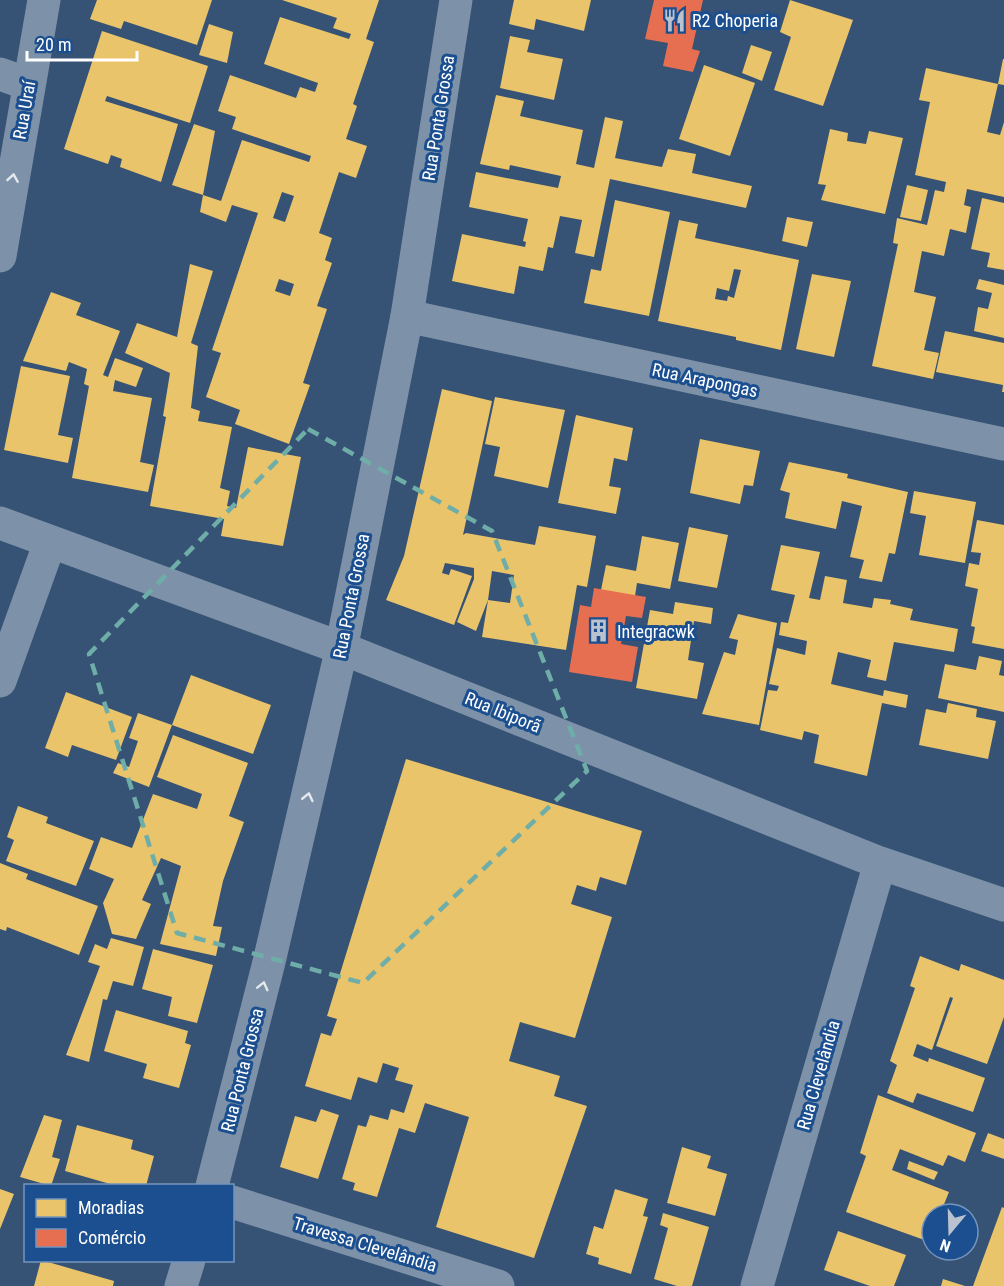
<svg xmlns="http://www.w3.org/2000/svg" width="1004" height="1286" font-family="'Roboto Condensed',sans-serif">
<rect width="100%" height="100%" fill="#365274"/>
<g fill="#e9c46a" fill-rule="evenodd">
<path d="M 97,0 L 212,0 L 197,45 L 124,21 L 121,29 L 90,19 Z"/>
<path d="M 282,0 L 379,0 L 366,39 L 374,42 L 353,104 L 357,106 L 346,139 L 367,146 L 356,178 L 339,172 L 319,233 L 332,238 L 325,260 L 332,263 L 317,306 L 327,309 L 303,383 L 310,385 L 289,444 L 235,424 L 240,410 L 206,397 L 221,353 L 212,350 L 258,213 L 232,205 L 226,222 L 200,212 L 203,195 L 172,185 L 194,124 L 215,131 L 203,195 L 221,201 L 242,140 L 309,162 L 311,156 L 232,129 L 236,117 L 218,111 L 230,75 L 296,98 L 300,87 L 315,92 L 318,83 L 264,64 L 280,17 L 349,39 L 351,34 L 333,28 L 337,18 ZM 282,192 L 294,196 L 285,222 L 273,218 ZM 279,279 L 294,284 L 290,296 L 275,291 Z"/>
<path d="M 514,0 L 591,0 L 584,31 L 536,19 L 534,30 L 509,24 Z"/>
<path d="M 790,0 L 853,20 L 823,106 L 774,90 L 791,37 L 780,32 Z"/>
<path d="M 209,24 L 233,32 L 227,63 L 199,55 Z"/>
<path d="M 102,31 L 208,66 L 190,123 L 107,96 L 105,101 L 178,124 L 161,182 L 120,167 L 122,159 L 111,155 L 108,164 L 64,149 Z"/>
<path d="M 510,36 L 530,40 L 527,52 L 563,59 L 554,100 L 500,88 Z"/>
<path d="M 751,45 L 772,52 L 762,81 L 742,73 Z"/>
<path d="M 1003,59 L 1004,59 L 1004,85 L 998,84 Z"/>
<path d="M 704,65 L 755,83 L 730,156 L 679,139 Z"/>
<path d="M 926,68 L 998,84 L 987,132 L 1000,135 L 1004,122 L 1004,197 L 967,189 L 964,205 L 971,207 L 966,233 L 950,229 L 944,256 L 922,251 L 914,292 L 936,297 L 924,350 L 939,353 L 933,379 L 872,366 L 898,244 L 893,243 L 897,218 L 927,225 L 935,190 L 944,192 L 946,182 L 915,175 L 930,102 L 919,100 Z"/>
<path d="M 496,95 L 524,101 L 520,116 L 583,130 L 576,164 L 594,168 L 605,117 L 623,121 L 615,158 L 662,167 L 668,149 L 696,154 L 692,173 L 752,186 L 746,208 L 610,179 L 594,257 L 575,253 L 582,220 L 560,216 L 553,248 L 548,247 L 543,271 L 519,266 L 514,294 L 452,281 L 462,234 L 525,247 L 526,242 L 523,241 L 528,219 L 469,207 L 476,172 L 558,188 L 561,176 L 510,165 L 509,170 L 480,164 Z"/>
<path d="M 830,129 L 848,133 L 847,141 L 866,144 L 869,131 L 903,138 L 885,214 L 821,200 L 826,185 L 818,184 Z"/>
<path d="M 907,185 L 928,190 L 921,221 L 900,217 Z"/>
<path d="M 982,198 L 1004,203 L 1004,270 L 987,267 L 990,253 L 971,249 Z"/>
<path d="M 615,200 L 670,212 L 649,316 L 584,303 L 591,269 L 601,271 Z"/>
<path d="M 787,217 L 813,222 L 807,247 L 782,241 Z"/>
<path d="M 679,220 L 698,224 L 695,238 L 799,260 L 781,350 L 736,340 L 736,337 L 658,321 ZM 734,269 L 741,270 L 734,298 L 728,296 L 727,301 L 715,299 L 717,288 L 729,291 Z"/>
<path d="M 190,264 L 213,271 L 191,343 L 198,346 L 191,408 L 200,411 L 198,421 L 232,427 L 220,488 L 230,491 L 227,506 L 236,508 L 248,447 L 301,457 L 283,546 L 221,536 L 224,519 L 150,506 L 166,417 L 163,416 L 170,373 L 125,353 L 137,323 L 177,337 Z"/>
<path d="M 812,274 L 851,281 L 834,357 L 796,349 Z"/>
<path d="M 979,279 L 1004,285 L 1004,338 L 974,331 L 978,307 L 988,309 L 992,293 L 976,289 Z"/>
<path d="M 51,292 L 81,303 L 76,315 L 120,331 L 103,375 L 108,377 L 115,358 L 143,368 L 136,387 L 115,380 L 113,391 L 152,398 L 140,462 L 154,465 L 148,492 L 72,478 L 89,386 L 84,384 L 87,369 L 69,362 L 66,371 L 23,361 Z"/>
<path d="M 945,331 L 1004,343 L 1004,392 L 1002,392 L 1003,385 L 936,372 Z"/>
<path d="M 21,366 L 70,376 L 58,435 L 73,438 L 68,463 L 4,450 Z"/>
<path d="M 442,389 L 492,401 L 463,535 L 466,533 L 535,545 L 539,526 L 596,536 L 587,587 L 577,585 L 566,650 L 482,637 L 488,600 L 510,603 L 514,575 L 492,571 L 488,600 L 476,631 L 457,622 L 474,579 L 474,568 L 445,563 L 442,573 L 449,575 L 451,569 L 472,576 L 454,625 L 386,600 L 404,556 Z"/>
<path d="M 495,397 L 565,410 L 548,488 L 494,476 L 500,447 L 485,444 Z"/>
<path d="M 576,415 L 633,428 L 627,461 L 614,458 L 609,486 L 621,488 L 616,514 L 558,503 Z"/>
<path d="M 700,439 L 760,451 L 753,486 L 744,485 L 740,504 L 690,493 Z"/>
<path d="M 789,462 L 848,474 L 847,478 L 908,492 L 895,554 L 889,553 L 882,582 L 859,578 L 864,560 L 850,557 L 862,506 L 842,501 L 836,529 L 785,518 L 790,493 L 780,490 Z"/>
<path d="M 914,491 L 976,502 L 965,563 L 919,555 L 926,516 L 910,513 Z"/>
<path d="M 977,520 L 1004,525 L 1004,649 L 972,643 L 975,627 L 971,626 L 978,589 L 965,586 L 969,563 L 979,565 L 981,553 L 971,552 Z"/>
<path d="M 689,527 L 728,535 L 717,588 L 678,581 Z"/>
<path d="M 642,536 L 679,543 L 670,589 L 637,583 L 635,596 L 601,590 L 606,565 L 636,571 Z"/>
<path d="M 781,545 L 820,552 L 809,598 L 820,600 L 825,576 L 847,580 L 843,603 L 872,608 L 874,598 L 891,600 L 890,604 L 913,609 L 910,620 L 958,629 L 954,652 L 894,642 L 886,681 L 867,677 L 871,660 L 838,652 L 831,684 L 883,696 L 884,690 L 908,695 L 906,708 L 882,703 L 867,776 L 814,763 L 819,735 L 804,731 L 802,740 L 760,730 L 768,690 L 777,691 L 779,686 L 769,684 L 777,648 L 805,655 L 807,641 L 779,635 L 781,622 L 788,623 L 795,595 L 771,590 Z"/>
<path d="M 675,602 L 713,608 L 711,624 L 694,621 L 688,660 L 704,663 L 697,699 L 636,688 L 650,610 L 673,614 Z"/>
<path d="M 738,614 L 777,623 L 759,725 L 702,714 L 724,652 L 735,655 L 738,640 L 729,638 Z"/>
<path d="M 979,656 L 1002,661 L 999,675 L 1004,676 L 1004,712 L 938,698 L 945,664 L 976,670 Z"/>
<path d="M 191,675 L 271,705 L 253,754 L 172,725 Z"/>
<path d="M 66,692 L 132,717 L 116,760 L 72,745 L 68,757 L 45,748 Z"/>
<path d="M 948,703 L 977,709 L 976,717 L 996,721 L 988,759 L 919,745 L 926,709 L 946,713 Z"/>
<path d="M 138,713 L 172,725 L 149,787 L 113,773 L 118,763 L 129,767 L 138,741 L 129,738 Z"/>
<path d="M 173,735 L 248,763 L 229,816 L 244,822 L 223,881 L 213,926 L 222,927 L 216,956 L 160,944 L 181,866 L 161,858 L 142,900 L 151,904 L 136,939 L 112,934 L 103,903 L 114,879 L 89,869 L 101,837 L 132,848 L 153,794 L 197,809 L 202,794 L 157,777 Z"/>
<path d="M 406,759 L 642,831 L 626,885 L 600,877 L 596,891 L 577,885 L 571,904 L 612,917 L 575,1038 L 520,1022 L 509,1061 L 560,1076 L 554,1096 L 587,1106 L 534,1258 L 436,1227 L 469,1117 L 425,1103 L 415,1133 L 399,1128 L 377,1197 L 353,1190 L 355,1183 L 342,1179 L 358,1125 L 366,1127 L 370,1115 L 388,1120 L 391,1109 L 404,1113 L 413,1085 L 395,1080 L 399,1068 L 383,1063 L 377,1083 L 358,1077 L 351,1100 L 305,1086 L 321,1033 L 331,1036 L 337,1019 L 327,1016 Z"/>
<path d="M 18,806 L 48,817 L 46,823 L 94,841 L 76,886 L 6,861 L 14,840 L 7,837 Z"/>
<path d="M 0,863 L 28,874 L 26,879 L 98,906 L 79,955 L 7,927 L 6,931 L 0,929 Z"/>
<path d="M 111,938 L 144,947 L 133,986 L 113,981 L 107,1000 L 103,999 L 89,1062 L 66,1055 L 100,966 L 88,962 L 95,944 L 107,949 Z"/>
<path d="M 153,949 L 213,965 L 197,1023 L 168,1016 L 172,997 L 142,989 Z"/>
<path d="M 920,956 L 959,971 L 961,964 L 1004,980 L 1004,1017 L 987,1064 L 936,1046 L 953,998 L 950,997 L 932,1050 L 917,1044 L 913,1056 L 928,1062 L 929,1058 L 985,1078 L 973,1112 L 917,1093 L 913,1103 L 887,1093 L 897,1065 L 890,1061 L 915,988 L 910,986 Z"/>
<path d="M 116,1010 L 188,1031 L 185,1043 L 191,1045 L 179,1088 L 143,1078 L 147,1064 L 104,1051 Z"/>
<path d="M 878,1095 L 976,1133 L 965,1162 L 948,1155 L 943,1166 L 900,1149 L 892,1170 L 949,1192 L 940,1214 L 932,1214 L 932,1236 L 930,1242 L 846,1212 L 866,1156 L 860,1153 Z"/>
<path d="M 321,1109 L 339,1115 L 318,1179 L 280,1167 L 295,1116 L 316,1122 Z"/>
<path d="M 44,1115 L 62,1120 L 52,1157 L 60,1159 L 51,1186 L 20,1177 Z"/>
<path d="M 77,1125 L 133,1140 L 131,1149 L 154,1156 L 146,1186 L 117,1186 L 65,1171 Z"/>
<path d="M 988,1133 L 1004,1139 L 1004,1159 L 981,1151 Z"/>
<path d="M 682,1147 L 711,1156 L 707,1168 L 727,1174 L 715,1216 L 667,1203 Z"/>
<path d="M 909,1161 L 938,1172 L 934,1180 L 907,1169 Z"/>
<path d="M 0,1189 L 14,1194 L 0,1229 Z"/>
<path d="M 615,1189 L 648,1199 L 643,1216 L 648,1217 L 631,1274 L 598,1264 L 599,1258 L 586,1254 L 594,1226 L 603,1229 Z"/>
<path d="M 1002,1207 L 1004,1208 L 1004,1286 L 973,1286 Z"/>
<path d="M 663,1213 L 709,1227 L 692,1286 L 677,1286 L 654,1279 L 668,1228 L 660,1225 Z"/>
<path d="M 838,1231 L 906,1255 L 894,1286 L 870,1286 L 824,1270 Z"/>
<path d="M 41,1260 L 114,1281 L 113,1286 L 34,1286 Z"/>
<path d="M 943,1279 L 965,1286 L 941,1286 Z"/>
</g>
<g fill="#e76f51">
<path d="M 654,0 L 703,0 L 692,49 L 700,51 L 693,72 L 663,66 L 668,43 L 645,39 Z"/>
<path d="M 594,588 L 646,597 L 642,618 L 626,616 L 621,644 L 638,647 L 632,682 L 569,672 L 580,605 L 591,607 Z"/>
</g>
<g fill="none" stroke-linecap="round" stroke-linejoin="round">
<g stroke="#7d92a8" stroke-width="33">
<path d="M 0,74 L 28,84"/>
<path d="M 0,256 L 44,0"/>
<path d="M 407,316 L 1004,444"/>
<path d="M 0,523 L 341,648 L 880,863 L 1004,905"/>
<path d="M 0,681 L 50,542"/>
<path d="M 212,1186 L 269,962 L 339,660 L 407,316 L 456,0"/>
<path d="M 232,1202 L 498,1286"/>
<path d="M 181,1286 L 189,1260"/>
<path d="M 757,1286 L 880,863"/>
</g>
</g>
<defs><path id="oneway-chevron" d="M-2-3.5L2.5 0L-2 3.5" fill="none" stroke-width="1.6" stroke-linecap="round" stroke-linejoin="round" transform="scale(1.5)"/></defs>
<g stroke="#e5e9ee">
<use href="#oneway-chevron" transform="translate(13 178) rotate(-81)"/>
<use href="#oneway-chevron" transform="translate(308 797) rotate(-77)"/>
<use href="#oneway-chevron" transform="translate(263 986) rotate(-76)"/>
</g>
<path fill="none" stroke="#6fada8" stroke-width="4.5" stroke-dasharray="12 8" stroke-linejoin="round" d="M 308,429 L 492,531 L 587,771 L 363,983 L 177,933 L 89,654 Z"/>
<defs>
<symbol id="restaurant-bare" viewBox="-9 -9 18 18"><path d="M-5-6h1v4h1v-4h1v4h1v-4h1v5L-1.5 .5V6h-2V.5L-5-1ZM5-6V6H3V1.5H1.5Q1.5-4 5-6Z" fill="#b9c2ce" stroke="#1b4f8f" stroke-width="2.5" paint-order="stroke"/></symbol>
<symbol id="building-bare" viewBox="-9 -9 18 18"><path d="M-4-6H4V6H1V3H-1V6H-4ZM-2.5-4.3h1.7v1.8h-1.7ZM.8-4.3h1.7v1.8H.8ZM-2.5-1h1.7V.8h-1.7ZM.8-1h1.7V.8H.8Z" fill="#b9c2ce" stroke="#1b4f8f" stroke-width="2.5" paint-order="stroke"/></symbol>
</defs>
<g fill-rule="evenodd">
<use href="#restaurant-bare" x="658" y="4" width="33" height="33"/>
<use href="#building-bare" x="582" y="614" width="33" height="33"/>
</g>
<g text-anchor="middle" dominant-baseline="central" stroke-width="6" stroke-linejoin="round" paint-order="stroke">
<g font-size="18" fill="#fff" stroke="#1b4f8f" text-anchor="start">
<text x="692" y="20">R2 Choperia</text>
<text x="617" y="631">Integracwk</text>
</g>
<g font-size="18" fill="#fff" stroke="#1b4f8f">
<text transform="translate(24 110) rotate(-80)">Rua Uraí</text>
<text transform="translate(438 118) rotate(-81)">Rua Ponta Grossa</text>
<text transform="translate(705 380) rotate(12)">Rua Arapongas</text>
<text transform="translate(351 596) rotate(-79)">Rua Ponta Grossa</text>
<text transform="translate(503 712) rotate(22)">Rua Ibiporã</text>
<text transform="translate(242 1070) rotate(-76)">Rua Ponta Grossa</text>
<text transform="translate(818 1075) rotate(-74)">Rua Clevelândia</text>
<text transform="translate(365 1244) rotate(17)">Travessa Clevelândia</text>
</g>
</g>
<rect x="24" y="1184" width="210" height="78" fill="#1b4f8f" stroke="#7695bc" stroke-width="1.5"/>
<rect x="36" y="1199" width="30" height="18" fill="#e9c46a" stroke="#7695bc" stroke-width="1.5"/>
<text x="78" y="1214" font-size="18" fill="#ffffff">Moradias</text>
<rect x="36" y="1229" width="30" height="18" fill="#e76f51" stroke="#7695bc" stroke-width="1.5"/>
<text x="78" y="1244" font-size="18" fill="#ffffff">Comércio</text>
<g transform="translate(950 1232) rotate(199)"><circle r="28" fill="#1b4f8f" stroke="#7695bc" stroke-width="1.5"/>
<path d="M0-4.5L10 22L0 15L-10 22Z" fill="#b9c2ce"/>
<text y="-9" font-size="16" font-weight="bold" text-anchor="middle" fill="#ffffff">N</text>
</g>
<path d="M27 51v9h110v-9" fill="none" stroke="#ffffff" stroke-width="3"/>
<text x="36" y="51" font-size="18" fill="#ffffff" stroke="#1b4f8f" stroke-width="4.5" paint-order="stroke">20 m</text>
</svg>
